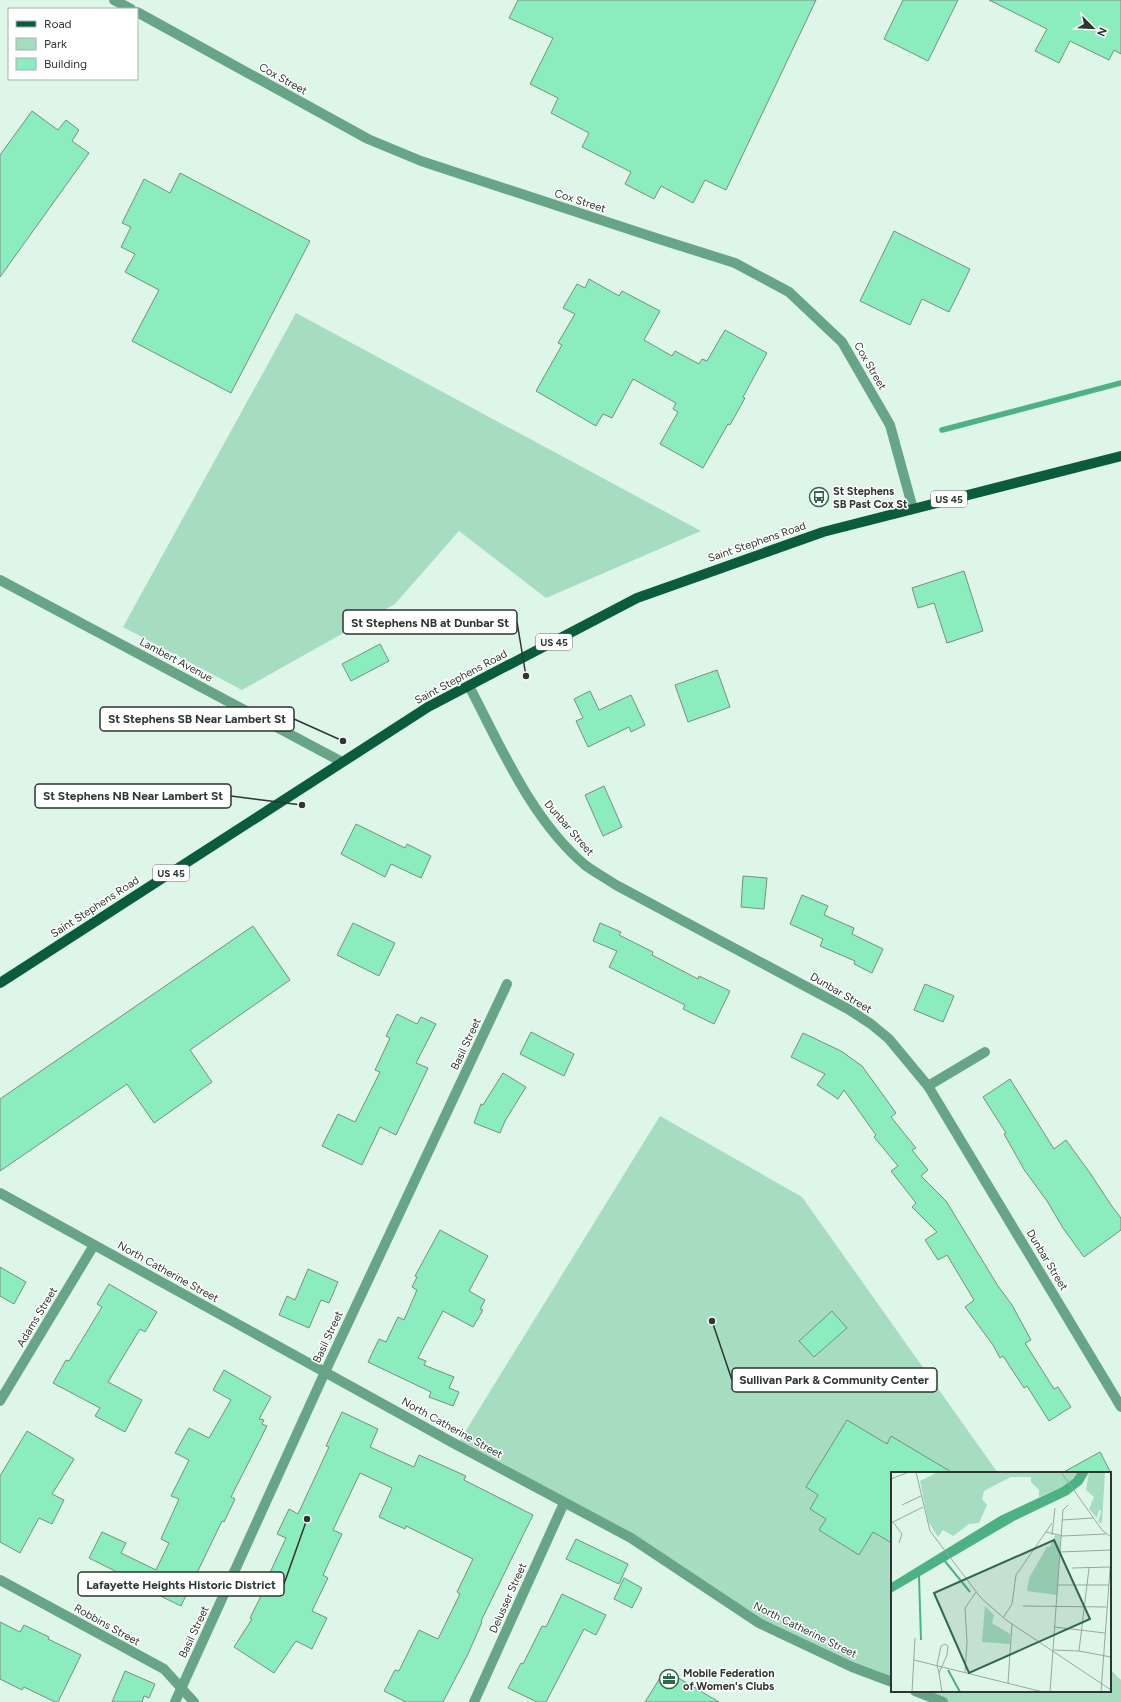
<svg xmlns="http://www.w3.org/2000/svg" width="1121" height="1702" font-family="Figtree,sans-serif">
<rect width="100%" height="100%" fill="#def6e8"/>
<g fill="#a6ddc0">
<path d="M 296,313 L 701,531 L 546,598 L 459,531 L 395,604 L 242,690 L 123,627 Z"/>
<path d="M 660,1116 L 802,1197 L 998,1473 L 892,1473 L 892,1682 L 759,1623 L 631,1538 L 457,1445 Z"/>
<path d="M 1110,1669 L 1121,1680 L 1121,1702 L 943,1702 L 915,1691 L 1110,1691 Z"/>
</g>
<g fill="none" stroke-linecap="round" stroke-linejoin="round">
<path stroke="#4eb184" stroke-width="5.5" d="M 942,430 L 1121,383"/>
</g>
<g fill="#8becbd" stroke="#798e83">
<path d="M 518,0 L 816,0 L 726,190 L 705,180 L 693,203 L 661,186 L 654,199 L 625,184 L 631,172 L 582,147 L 589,133 L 551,113 L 558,98 L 530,84 L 553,38 L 509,18 Z"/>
<path d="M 903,0 L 958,0 L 928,61 L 884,39 Z"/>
<path d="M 989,0 L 1121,0 L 1121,54 L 1114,50 L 1109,60 L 1070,41 L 1059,63 L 1035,51 L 1047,29 Z"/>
<path d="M 32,111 L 58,130 L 66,120 L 79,130 L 72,141 L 89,153 L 0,277 L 0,155 Z"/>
<path d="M 180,173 L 310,241 L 231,393 L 132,341 L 159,290 L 125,272 L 135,254 L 121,247 L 131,227 L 122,223 L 144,179 L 170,193 Z"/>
<path d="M 894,231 L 970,269 L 949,312 L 922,299 L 910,325 L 860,301 Z"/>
<path d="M 589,279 L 619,296 L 622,291 L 660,311 L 644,340 L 672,356 L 675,351 L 699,364 L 702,359 L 707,361 L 725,330 L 767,353 L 743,397 L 745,398 L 730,425 L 728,424 L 703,468 L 660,444 L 678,412 L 673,409 L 676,403 L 633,379 L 612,418 L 603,414 L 596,426 L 536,391 L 562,345 L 558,343 L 575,314 L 563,308 L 577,284 L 585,288 Z"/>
<path d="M 964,571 L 983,631 L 947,643 L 934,603 L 918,608 L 912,588 Z"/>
<path d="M 380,644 L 389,661 L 351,681 L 342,664 Z"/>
<path d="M 717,670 L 730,707 L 688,722 L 675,685 Z"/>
<path d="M 590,691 L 599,710 L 631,695 L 645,725 L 631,732 L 629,727 L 588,747 L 576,721 L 583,718 L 574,699 Z"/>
<path d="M 604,786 L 622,827 L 603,836 L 585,795 Z"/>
<path d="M 356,824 L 405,848 L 407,844 L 431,856 L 421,878 L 391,864 L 385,877 L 341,854 Z"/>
<path d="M 743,876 L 767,878 L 764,909 L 741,907 Z"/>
<path d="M 802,895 L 828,906 L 824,915 L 854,928 L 852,934 L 883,949 L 872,973 L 854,964 L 855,961 L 820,946 L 823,939 L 790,924 Z"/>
<path d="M 353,923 L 395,943 L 379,976 L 337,955 Z"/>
<path d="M 600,923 L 621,932 L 619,935 L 653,952 L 652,955 L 698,979 L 699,976 L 730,991 L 714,1024 L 683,1009 L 685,1005 L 609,967 L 617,951 L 593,941 Z"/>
<path d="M 253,926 L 290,980 L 190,1050 L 212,1082 L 154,1123 L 127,1084 L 0,1171 L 0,1099 Z"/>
<path d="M 925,984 L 954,996 L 943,1022 L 914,1010 Z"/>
<path d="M 397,1014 L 417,1024 L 421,1017 L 436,1024 L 416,1063 L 428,1068 L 396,1135 L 380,1127 L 362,1165 L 322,1146 L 338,1114 L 355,1122 L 380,1072 L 375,1070 L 390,1038 L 386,1036 Z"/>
<path d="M 531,1032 L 574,1054 L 564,1076 L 520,1054 Z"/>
<path d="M 803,1033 L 841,1051 L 862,1066 L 896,1113 L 891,1117 L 916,1148 L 912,1150 L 928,1170 L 921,1176 L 946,1201 L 998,1286 L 1012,1305 L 1031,1340 L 1025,1343 L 1054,1389 L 1058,1387 L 1071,1407 L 1049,1421 L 1027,1386 L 1024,1388 L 1003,1356 L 1000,1358 L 993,1345 L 965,1307 L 974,1300 L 947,1255 L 938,1260 L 925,1240 L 937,1232 L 912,1207 L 916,1203 L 891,1171 L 898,1166 L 874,1137 L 876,1135 L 844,1090 L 838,1099 L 817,1085 L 825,1074 L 791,1057 Z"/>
<path d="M 503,1073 L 526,1087 L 505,1121 L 500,1133 L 474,1123 L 481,1104 L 483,1105 Z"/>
<path d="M 1010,1079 L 1054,1149 L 1066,1140 L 1090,1173 L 1111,1205 L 1121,1218 L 1121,1230 L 1084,1257 L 1063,1228 L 1047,1201 L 1025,1171 L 1004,1134 L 1006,1133 L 983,1097 Z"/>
<path d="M 440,1230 L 488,1256 L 469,1291 L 485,1300 L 480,1309 L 483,1310 L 473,1327 L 443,1311 L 418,1358 L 426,1361 L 424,1365 L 454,1377 L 449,1388 L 459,1392 L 453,1406 L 429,1397 L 431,1392 L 368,1362 L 379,1339 L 386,1342 L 398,1317 L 404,1320 L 417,1290 L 412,1287 L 417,1277 L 415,1276 Z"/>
<path d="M 0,1267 L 26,1282 L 14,1304 L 0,1296 Z"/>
<path d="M 308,1269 L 338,1282 L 329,1303 L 321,1300 L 309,1328 L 279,1315 L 287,1296 L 295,1300 Z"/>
<path d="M 109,1284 L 157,1312 L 145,1332 L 140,1329 L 108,1382 L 142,1400 L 125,1432 L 95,1416 L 100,1408 L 53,1383 L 66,1360 L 69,1361 L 102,1307 L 97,1304 Z"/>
<path d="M 832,1311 L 847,1328 L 814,1357 L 799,1341 Z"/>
<path d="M 224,1370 L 271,1397 L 259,1419 L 264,1420 L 262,1424 L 267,1426 L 231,1497 L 235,1499 L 224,1522 L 222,1521 L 181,1606 L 134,1583 L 135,1581 L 89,1558 L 102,1532 L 126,1543 L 121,1553 L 156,1570 L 169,1543 L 161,1539 L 179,1499 L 171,1496 L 189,1460 L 175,1453 L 189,1428 L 209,1438 L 231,1400 L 213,1390 Z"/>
<path d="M 342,1412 L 378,1429 L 370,1447 L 414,1467 L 419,1455 L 466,1476 L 464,1480 L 533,1515 L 481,1621 L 482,1622 L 468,1654 L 443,1702 L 406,1702 L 384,1691 L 395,1670 L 399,1671 L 419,1630 L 438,1639 L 460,1594 L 457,1592 L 473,1559 L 406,1526 L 405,1529 L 379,1517 L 392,1488 L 360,1473 L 333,1530 L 342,1534 L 323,1575 L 328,1578 L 312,1611 L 327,1618 L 312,1649 L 296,1641 L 274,1673 L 234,1647 L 252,1619 L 250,1618 L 270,1578 L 268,1577 L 286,1538 L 277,1534 L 289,1509 L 298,1514 L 329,1447 L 326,1446 Z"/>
<path d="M 847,1420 L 887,1444 L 891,1436 L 953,1473 L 892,1473 L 892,1543 L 873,1532 L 859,1555 L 819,1530 L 826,1519 L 810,1509 L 818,1495 L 806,1487 Z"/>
<path d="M 27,1431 L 74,1459 L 52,1494 L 64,1500 L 52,1524 L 39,1518 L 20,1553 L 0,1542 L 0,1476 Z"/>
<path d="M 1100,1452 L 1111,1473 L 1062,1473 Z"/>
<path d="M 576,1539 L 628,1564 L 619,1584 L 566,1559 Z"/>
<path d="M 624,1578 L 642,1588 L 632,1608 L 614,1599 Z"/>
<path d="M 562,1594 L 606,1615 L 596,1635 L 584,1629 L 546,1702 L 537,1702 L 508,1688 L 521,1663 L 523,1664 L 542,1626 L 546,1627 Z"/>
<path d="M 0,1622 L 20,1632 L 24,1625 L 49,1637 L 48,1639 L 81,1655 L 58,1702 L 55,1702 L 24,1687 L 22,1690 L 0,1679 Z"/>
<path d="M 665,1670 L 719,1702 L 645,1702 Z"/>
<path d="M 125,1671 L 155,1684 L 149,1698 L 144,1696 L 142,1702 L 112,1702 Z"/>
</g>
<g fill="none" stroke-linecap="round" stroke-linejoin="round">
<g stroke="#68a586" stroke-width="10">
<path d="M 114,0 L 131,9"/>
<path d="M 137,12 L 368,139 L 421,161 L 662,240 L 735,263 L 789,292 L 842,342 L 890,425 L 913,509"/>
<path d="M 0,580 L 342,762"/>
<path d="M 469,686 C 501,747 531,819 585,865 C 594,872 606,878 616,885 L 848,1009 L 871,1024 L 889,1039 L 928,1086 L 1121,1407"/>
<path d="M 928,1086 L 985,1052"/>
<path d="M 0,1193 L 457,1445 L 631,1538 L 759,1623 L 852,1667 L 892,1682"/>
<path d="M 0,1401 L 94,1245"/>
<path d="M 0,1580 L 164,1669 L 194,1702"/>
<path d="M 915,1691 L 943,1702"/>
<path d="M 175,1702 L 325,1372 L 507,984"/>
<path d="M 474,1702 L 564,1503"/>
</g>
<path stroke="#0a5c3d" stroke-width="10" d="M 0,983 L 428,707 L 637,598 L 823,532 L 1121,456"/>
</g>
<defs>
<symbol id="bus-ring" viewBox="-11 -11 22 22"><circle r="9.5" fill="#fff" stroke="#31674d" stroke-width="1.5"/><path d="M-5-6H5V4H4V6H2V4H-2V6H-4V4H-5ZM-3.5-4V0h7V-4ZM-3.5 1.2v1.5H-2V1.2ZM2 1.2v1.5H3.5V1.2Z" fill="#31674d"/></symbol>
<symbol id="office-ring" viewBox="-11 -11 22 22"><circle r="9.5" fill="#fff" stroke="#31674d" stroke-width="1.5"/><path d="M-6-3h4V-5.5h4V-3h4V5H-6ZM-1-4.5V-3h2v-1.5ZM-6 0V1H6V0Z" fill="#31674d"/></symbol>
</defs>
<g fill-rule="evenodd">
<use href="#bus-ring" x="808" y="486" width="22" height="22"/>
<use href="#office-ring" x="658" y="1668" width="22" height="22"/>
</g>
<g text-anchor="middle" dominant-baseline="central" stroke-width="3" stroke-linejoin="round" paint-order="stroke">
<g fill="#fff" stroke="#6c726f" stroke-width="1">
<rect x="931" y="491" width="36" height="16" rx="3"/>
<rect x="536" y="634" width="36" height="16" rx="3"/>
<rect x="153" y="865" width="36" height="16" rx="3"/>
</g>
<g font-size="10" font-weight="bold" fill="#2d3631">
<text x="949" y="499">US 45</text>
<text x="554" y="642">US 45</text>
<text x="171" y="873">US 45</text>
</g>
<g font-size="11" fill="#2d3631" stroke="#fff">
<text transform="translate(283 79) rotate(29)">Cox Street</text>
<text transform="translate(580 201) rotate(18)">Cox Street</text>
<text transform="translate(870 366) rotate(60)">Cox Street</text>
<text transform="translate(757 542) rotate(-19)">Saint Stephens Road</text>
<text transform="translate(176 660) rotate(28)">Lambert Avenue</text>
<text transform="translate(461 677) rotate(-28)">Saint Stephens Road</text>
<text transform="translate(569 828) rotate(49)">Dunbar Street</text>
<text transform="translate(95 907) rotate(-33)">Saint Stephens Road</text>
<text transform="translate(841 993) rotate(30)">Dunbar Street</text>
<text transform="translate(466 1044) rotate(-65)">Basil Street</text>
<text transform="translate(1047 1260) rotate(59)">Dunbar Street</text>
<text transform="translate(168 1272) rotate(29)">North Catherine Street</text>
<text transform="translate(37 1317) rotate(-59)">Adams Street</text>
<text transform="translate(328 1337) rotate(-65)">Basil Street</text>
<text transform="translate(452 1428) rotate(29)">North Catherine Street</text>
<text transform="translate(508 1598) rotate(-66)">Delusser Street</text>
<text transform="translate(107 1625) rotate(29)">Robbins Street</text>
<text transform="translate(805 1630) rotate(26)">North Catherine Street</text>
<text transform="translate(194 1632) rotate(-65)">Basil Street</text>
</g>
<g font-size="11" font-weight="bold" fill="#2d3631" stroke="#fff" text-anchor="start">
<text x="833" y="491">St Stephens<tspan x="833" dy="13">SB Past Cox St</tspan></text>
<text x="683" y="1673">Mobile Federation<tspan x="683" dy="13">of Women's Clubs</tspan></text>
</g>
</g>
<g transform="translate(891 1472)">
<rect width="220" height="220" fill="#def6e8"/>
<path d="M 47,0 L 187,0 L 182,7 L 171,15 L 148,25 L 148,18 L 140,10 L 140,5 L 120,5 L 108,11 L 93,19 L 91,27 L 96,33 L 88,51 L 78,52 L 62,64 L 52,58 L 47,65 L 37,49 L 29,9 ZM 198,0 L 214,0 L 211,51 L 207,50 L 210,39 L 208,38 L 206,46 L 198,37 L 203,25 L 195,18 ZM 164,63 L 170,64 L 166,123 L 136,119 L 138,106 L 156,75 L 159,75 ZM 94,134 L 103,143 L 101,151 L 119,162 L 119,172 L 91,170 Z" fill="#a6ddc0"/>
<path d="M 187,0 L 198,0 L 191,12 L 177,23 L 123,49 L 0,121 L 0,111 L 109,44 L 171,15 L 182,7 Z" fill="#4eb184"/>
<path fill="none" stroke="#4eb184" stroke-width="2" d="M 53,88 L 79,120M 28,104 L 30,168M 57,198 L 69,220"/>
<path fill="none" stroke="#97a99f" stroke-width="1" d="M 25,0 L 39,59 L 90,126 L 115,148 L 220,218M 170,0 L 211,58 L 220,65M 0,7 L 18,0M 11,33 L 30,24M 171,48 L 202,46M 2,50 L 11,62 L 8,71M 0,51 L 32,35M 155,60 L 172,64 L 215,62M 161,63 L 164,36M 169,80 L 220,78M 181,96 L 219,95M 167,113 L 218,113M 132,134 L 216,135M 112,146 L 121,132 L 125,103 L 161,51M 163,155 L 214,161M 54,172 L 57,174 L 56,183 L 48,201 L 46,193 L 50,174 ZM 162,178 L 188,179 L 220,185M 188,179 L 198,96M 23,188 L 152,220M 74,200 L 76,170 L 74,136 L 85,120M 48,201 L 51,220M 117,211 L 121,152M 21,220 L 24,166M 159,220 L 172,38 L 177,33M 210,220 L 220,84"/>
<path fill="#31674d" fill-opacity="0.15" stroke="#31674d" stroke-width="2" d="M 163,68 L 199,147 L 78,201 L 43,121 Z"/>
<rect width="220" height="220" fill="none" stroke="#2d3631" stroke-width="2"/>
</g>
<path fill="none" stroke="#2d3631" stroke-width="1.5" d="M526 676L517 622M343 741L294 719M302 805L231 796M712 1321L732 1380M307 1519L284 1584"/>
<g fill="#2d3631" stroke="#fff" stroke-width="1.5">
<circle cx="526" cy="676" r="4"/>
<circle cx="343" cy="741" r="4"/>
<circle cx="302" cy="805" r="4"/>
<circle cx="712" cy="1321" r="4"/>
<circle cx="307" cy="1519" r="4"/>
</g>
<g fill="#fff" stroke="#2d3631" stroke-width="1.5">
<rect x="343" y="610" width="174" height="24" rx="4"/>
<rect x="100" y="707" width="194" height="24" rx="4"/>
<rect x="35" y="784" width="196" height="24" rx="4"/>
<rect x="732" y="1368" width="205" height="24" rx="4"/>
<rect x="78" y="1572" width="206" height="24" rx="4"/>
</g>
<g font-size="12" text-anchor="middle" font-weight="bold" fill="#2d3631">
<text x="430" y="627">St Stephens NB at Dunbar St</text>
<text x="197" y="723">St Stephens SB Near Lambert St</text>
<text x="133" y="800">St Stephens NB Near Lambert St</text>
<text x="834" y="1384">Sullivan Park &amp; Community Center</text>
<text x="181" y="1589">Lafayette Heights Historic District</text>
</g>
<rect x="8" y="8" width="130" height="72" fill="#ffffff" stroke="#abafad"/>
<rect x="16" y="21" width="20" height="6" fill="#0a5c3d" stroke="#abafad"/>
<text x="44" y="28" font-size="12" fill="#2d3631">Road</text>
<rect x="16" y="38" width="20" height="12" fill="#a6ddc0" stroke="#abafad"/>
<text x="44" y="48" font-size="12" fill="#2d3631">Park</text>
<rect x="16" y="58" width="20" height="12" fill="#8becbd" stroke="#abafad"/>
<text x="44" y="68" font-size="12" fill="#2d3631">Building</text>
<g transform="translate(1093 28) rotate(114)" stroke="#ffffff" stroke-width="3" paint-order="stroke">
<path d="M0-3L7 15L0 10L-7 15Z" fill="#2d3631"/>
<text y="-6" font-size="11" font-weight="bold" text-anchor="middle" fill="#2d3631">N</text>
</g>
</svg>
